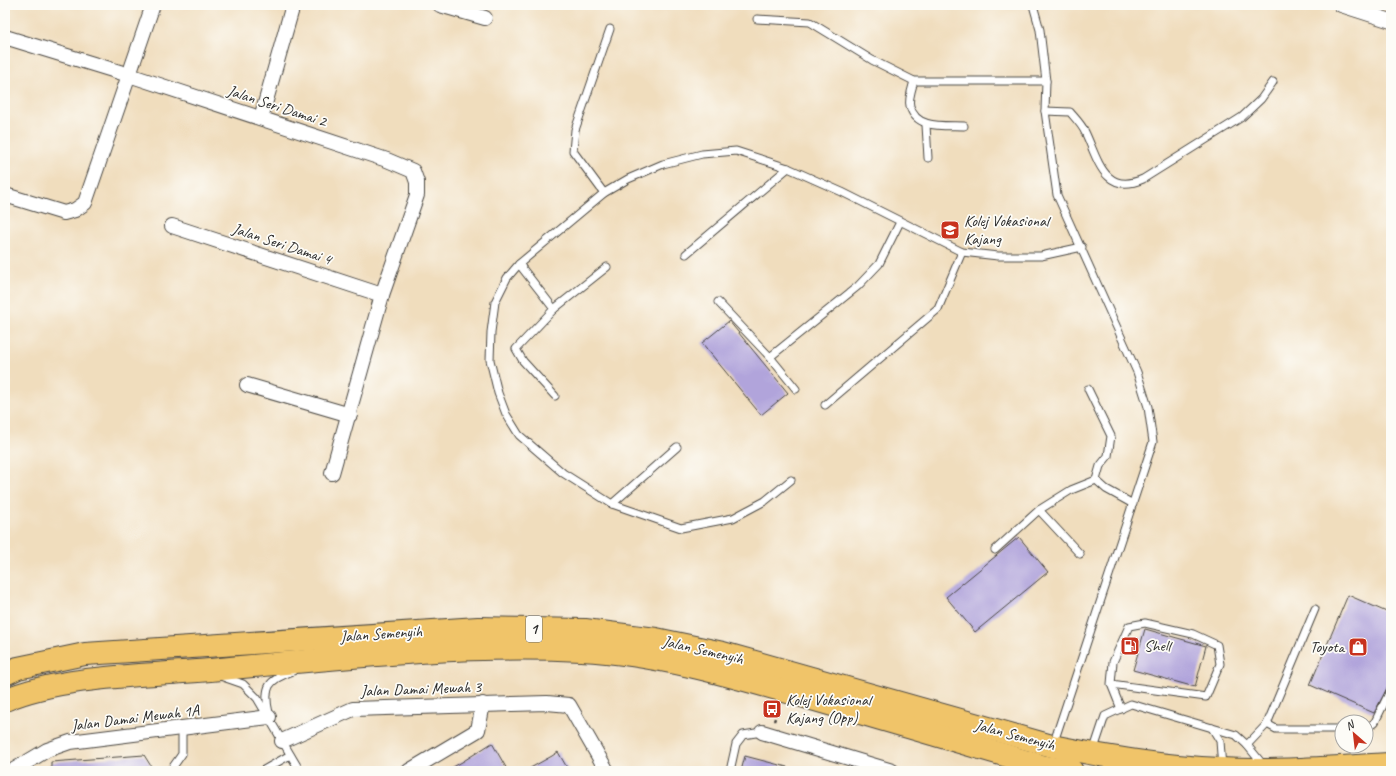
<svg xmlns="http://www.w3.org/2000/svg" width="1396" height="776" font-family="Caveat,sans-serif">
<rect width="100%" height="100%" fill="#fdfcf7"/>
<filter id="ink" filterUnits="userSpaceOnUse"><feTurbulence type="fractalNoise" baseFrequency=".025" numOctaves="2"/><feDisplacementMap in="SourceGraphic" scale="8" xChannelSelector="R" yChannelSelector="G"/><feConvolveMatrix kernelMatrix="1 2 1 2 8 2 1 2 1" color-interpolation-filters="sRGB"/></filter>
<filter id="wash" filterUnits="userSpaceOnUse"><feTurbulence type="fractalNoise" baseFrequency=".012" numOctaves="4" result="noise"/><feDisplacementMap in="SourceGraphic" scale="16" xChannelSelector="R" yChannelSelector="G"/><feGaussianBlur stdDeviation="0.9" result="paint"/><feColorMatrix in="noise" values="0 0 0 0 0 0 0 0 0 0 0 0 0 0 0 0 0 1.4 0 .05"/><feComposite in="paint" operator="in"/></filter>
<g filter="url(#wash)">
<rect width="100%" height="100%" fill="#f0ddbd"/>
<g id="blocks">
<g fill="#b1a4db">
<path d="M 729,321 L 788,393 L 761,415 L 702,343 Z"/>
<path d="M 1019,537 L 1048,572 L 975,632 L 946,597 Z"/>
<path d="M 1348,595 L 1391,614 L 1391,681 L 1374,713 L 1310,685 Z"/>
<path d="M 1145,629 L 1206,646 L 1195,687 L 1133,670 Z"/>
<path d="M 492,743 L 508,771 L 446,771 L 462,762 Z"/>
<path d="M 558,752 L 569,771 L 525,771 L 552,756 Z"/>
<path d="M 144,755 L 154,771 L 51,771 L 51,762 Z"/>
<path d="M 745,756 L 787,767 L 787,771 L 741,771 Z"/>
</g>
</g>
</g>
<g filter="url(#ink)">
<use href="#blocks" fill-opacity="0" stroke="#494641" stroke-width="1"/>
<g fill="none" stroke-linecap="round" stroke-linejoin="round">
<defs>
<g id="lane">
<path d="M 1033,5 L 1040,30 L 1046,81 L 1045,111 L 1057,195 L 1137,372 L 1148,407 L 1153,442 L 1053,745"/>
<path d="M 757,19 L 810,22 L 872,60 L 914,81 L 1046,81"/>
<path d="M 914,81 C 912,88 908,100 910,106 C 916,130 945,125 964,126"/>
<path d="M 1045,111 L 1070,112 C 1075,118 1082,125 1085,132 C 1098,159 1104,196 1143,179 L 1242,117 L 1261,99 L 1273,82"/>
<path d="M 926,125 L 928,158"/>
<path d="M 604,193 L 573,151 L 575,130 L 610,29"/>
<path d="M 686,254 L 788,168"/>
<path d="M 519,264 L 554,309 L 516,349 L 523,361 L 555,396"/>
<path d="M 718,302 L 770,357 L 796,389"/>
<path d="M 554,309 L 607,267"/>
<path d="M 770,357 L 858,286 L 879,264 L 900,222"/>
<path d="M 1088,389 L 1111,436 L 1108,456 L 1100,466 L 1096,480 L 1106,489 L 1133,504"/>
<path d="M 825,405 L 938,309 L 962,252"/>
<path d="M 791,480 L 765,501 L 733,518 L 681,528 L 612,504 L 563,473 L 519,435 L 506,414 L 498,393 L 490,360 L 491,332 L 495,302 L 507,278 L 519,264 L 604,193 L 628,179 L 663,164 L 702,154 L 736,151 L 788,168 L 842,192 L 962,252 L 998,256 L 1041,256 L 1082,247"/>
<path d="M 612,504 L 677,447"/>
<path d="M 1039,510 L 1080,554"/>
<path d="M 995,550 L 1039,510 L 1071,490 L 1096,480"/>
<path d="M 223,677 L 243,684 L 257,698 L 300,771"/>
<path d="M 1111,684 L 1206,697 L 1220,664 L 1217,645 L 1193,634 L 1145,623 L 1129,626 L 1113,662 L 1111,684 L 1121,709"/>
<path d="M 269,713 C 263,687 268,680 293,671"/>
<path d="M 1267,724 L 1276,729 L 1342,729"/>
<path d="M 1212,728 L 1220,741 L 1222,768"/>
<path d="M 1366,729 L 1375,722 L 1391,689"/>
<path d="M 1247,745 L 1267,724 L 1315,609"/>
<path d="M 1093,752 L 1105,716 L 1131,704 L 1236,735 L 1247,745 L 1264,766"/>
<path d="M 170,771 L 182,754 L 182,729"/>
<path d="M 262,771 L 290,755"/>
<path d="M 730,771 L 736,744 L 743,735 L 762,732"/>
</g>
<g id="street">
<path d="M 153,5 L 129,75 L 387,160 L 413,171 L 417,182 L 417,195 L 382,295 L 332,473"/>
<path d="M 440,5 L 485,18"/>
<path d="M 1341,5 L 1391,21"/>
<path d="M 5,37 L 129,75 L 85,203 L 75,210 L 64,213 L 5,195"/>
<path d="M 261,118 L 293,5"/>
<path d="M 172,226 L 382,295"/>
<path d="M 247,385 L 350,415"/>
<path d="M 762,732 L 892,771"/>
<path d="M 282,741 L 353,709 L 547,703 L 569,705 L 607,771"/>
<path d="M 12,771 L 47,750 L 70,742 L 269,717"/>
<path d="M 409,771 L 478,730 L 483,704"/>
</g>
<g id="primary">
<path d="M 5,674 L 18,668 L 85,654 L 478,628 L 585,630 L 656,639 L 723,653 L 1052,746 C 1108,757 1164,767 1221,769 C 1277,772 1334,767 1391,764"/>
<path d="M 5,700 C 67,674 153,676 220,669 C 340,658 461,644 581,650 C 661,654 739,678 815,700 C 892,722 969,745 1045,767 L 1072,771"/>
</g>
</defs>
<use href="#lane" stroke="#494641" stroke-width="9"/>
<use href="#street" stroke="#494641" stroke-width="16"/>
<use href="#primary" stroke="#494641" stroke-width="24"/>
<path stroke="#494641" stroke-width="2.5" stroke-dasharray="3 3" stroke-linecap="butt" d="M 774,721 L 778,710"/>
<use href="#lane" stroke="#fff" stroke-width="7"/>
<use href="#street" stroke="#fff" stroke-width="14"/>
<use href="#primary" stroke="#f0c469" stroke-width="22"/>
</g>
</g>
<defs>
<symbol id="university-square" viewBox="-11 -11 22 22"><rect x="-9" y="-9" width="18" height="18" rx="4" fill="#c8321e" stroke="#fdfcf7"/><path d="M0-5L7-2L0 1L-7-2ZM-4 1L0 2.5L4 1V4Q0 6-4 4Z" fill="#fff"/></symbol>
<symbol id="fuel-square" viewBox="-11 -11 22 22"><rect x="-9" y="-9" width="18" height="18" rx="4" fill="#c8321e" stroke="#fdfcf7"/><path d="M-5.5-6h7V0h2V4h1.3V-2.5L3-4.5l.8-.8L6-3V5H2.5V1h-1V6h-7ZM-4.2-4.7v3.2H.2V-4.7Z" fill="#fff"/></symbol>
<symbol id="shop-square" viewBox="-11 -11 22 22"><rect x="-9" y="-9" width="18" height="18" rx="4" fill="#c8321e" stroke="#fdfcf7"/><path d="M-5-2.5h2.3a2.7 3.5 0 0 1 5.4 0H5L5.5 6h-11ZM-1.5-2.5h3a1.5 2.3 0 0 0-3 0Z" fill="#fff"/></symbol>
<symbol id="bus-square" viewBox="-11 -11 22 22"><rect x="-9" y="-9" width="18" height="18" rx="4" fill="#c8321e" stroke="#fdfcf7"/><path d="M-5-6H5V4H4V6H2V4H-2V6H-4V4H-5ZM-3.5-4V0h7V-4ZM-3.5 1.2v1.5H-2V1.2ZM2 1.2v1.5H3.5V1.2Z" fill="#fff"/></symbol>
</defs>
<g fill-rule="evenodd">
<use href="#university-square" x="939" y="219" width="22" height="22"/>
<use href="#fuel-square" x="1119" y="635" width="22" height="22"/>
<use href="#shop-square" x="1347" y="636" width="22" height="22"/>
<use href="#bus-square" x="761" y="698" width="22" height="22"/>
</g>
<g text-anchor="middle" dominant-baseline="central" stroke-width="3.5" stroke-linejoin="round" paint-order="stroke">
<rect fill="#fdfcf7" stroke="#6a6a68" stroke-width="1" x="526" y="616" width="16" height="26" rx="3"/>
<g font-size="15" font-weight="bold" fill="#2b2b2b">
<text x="534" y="629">1</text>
</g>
<g font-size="16" fill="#2b2b2b" stroke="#fdfcf7">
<text transform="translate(277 106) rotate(18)">Jalan Seri Damai 2</text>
<text transform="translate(282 244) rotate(18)">Jalan Seri Damai 4</text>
<text transform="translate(381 634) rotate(-4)">Jalan Semenyih</text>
<text transform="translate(703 650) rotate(13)">Jalan Semenyih</text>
<text transform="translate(421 689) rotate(-2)">Jalan Damai Mewah 3</text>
<text transform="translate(135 718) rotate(-7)">Jalan Damai Mewah 1A</text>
<text transform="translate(1015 735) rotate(15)">Jalan Semenyih</text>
</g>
<g font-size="16" fill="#2b2b2b" stroke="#fdfcf7" text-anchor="start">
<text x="964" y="221">Kolej Vokasional<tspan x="964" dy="18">Kajang</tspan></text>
<text x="1144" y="646">Shell</text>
<text x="1344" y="647" text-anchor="end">Toyota</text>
<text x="786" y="700">Kolej Vokasional<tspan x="786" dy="18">Kajang (Opp)</tspan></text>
</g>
</g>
<rect width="1396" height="776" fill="none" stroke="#fdfcf7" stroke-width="20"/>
<g transform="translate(1354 734) rotate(332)"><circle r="19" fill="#fdfcf7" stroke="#a9a8a5"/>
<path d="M0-3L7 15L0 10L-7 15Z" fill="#c8321e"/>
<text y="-6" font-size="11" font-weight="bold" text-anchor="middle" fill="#2b2b2b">N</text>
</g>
</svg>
